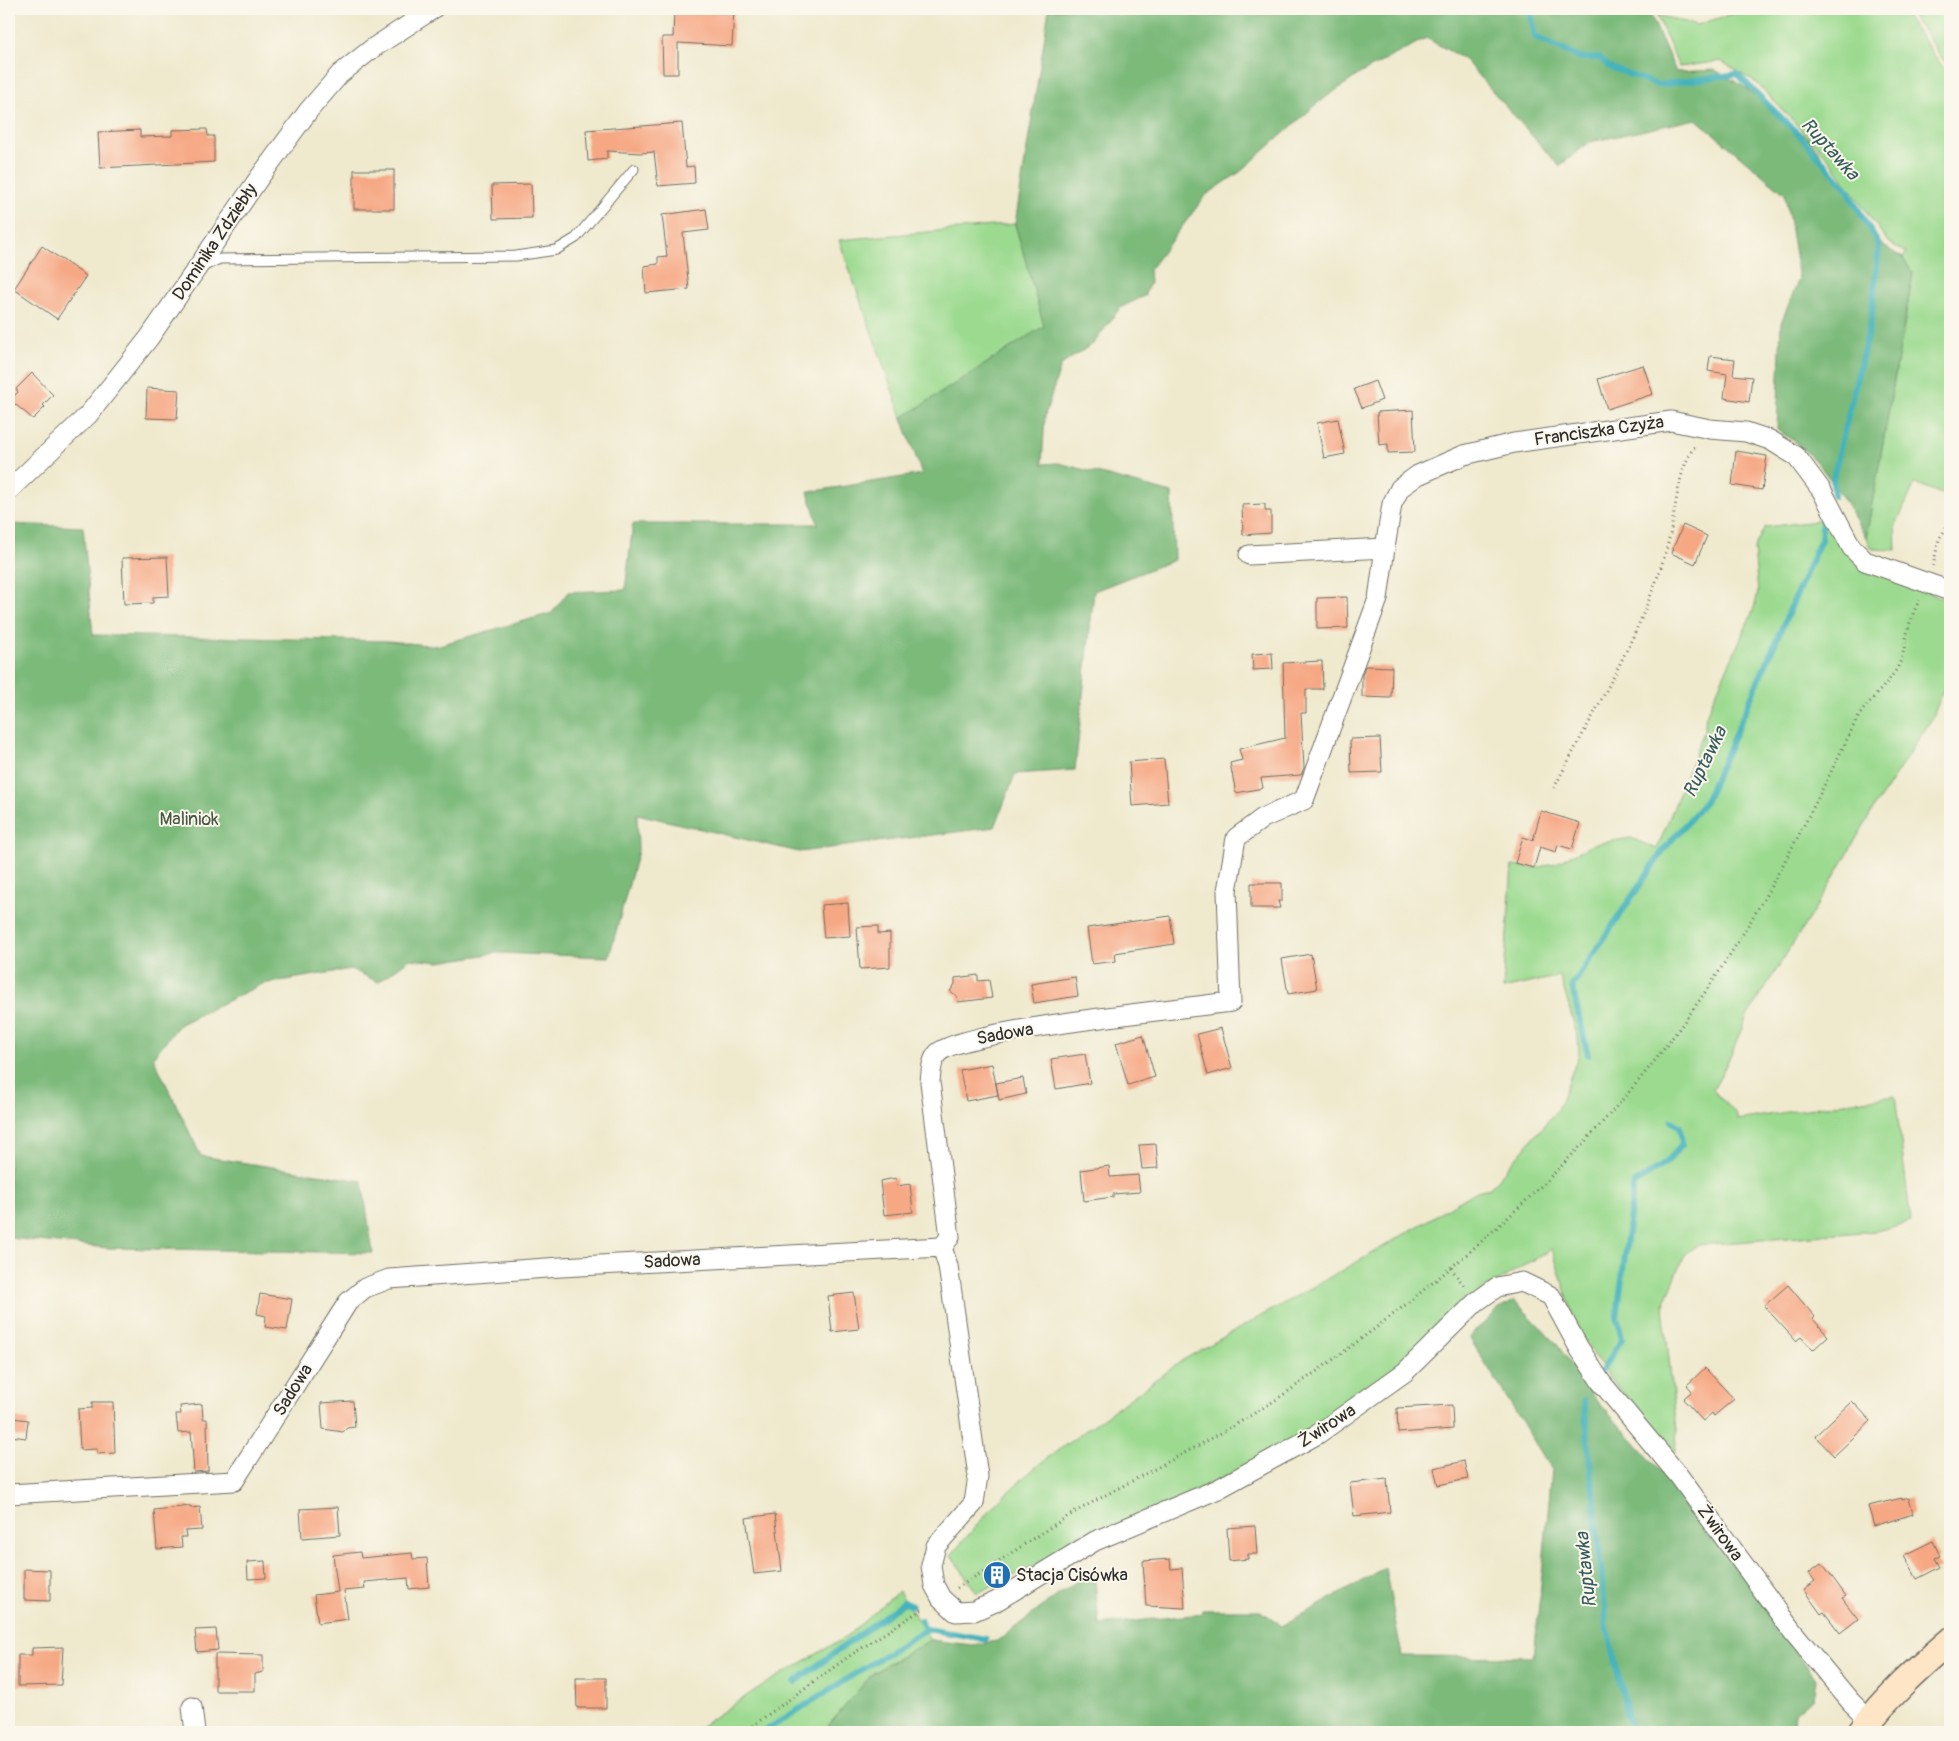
<svg xmlns="http://www.w3.org/2000/svg" width="1959" height="1741" font-family="Pangolin,sans-serif">
<rect width="100%" height="100%" fill="#fbf7ec"/>
<filter id="ink" filterUnits="userSpaceOnUse"><feTurbulence type="fractalNoise" baseFrequency=".02" numOctaves="2"/><feDisplacementMap in="SourceGraphic" scale="10" xChannelSelector="R" yChannelSelector="G"/><feConvolveMatrix kernelMatrix="1 2 1 2 8 2 1 2 1" color-interpolation-filters="sRGB"/></filter>
<filter id="wash" filterUnits="userSpaceOnUse"><feTurbulence type="fractalNoise" baseFrequency=".0096" numOctaves="4" result="noise"/><feDisplacementMap in="SourceGraphic" scale="20" xChannelSelector="R" yChannelSelector="G"/><feGaussianBlur stdDeviation="1.12" result="paint"/><feColorMatrix in="noise" values="0 0 0 0 0 0 0 0 0 0 0 0 0 0 0 0 0 1.4 0 .05"/><feComposite in="paint" operator="in"/></filter>
<g filter="url(#wash)">
<rect width="100%" height="100%" fill="#efe9ce"/>
<g fill="#9bda8f" stroke="#63825d">
<path d="M 1747,9 L 1901,9 L 1950,77 L 1950,477 L 1944,495 L 1915,483 L 1895,527 L 1896,550 L 1872,549 L 1866,537 L 1913,274 L 1903,258 L 1906,253 L 1888,242 L 1829,159 L 1758,84 L 1721,61 L 1679,67 L 1657,15 L 1697,25 Z"/>
<path d="M 1907,9 L 1950,9 L 1950,69 Z"/>
<path d="M 1015,224 L 1045,326 L 902,418 L 839,240 Z"/>
<path d="M 1826,505 L 1882,574 L 1950,601 L 1950,672 L 1933,717 L 1874,808 L 1821,899 L 1746,1018 L 1731,1055 L 1713,1090 L 1737,1115 L 1737,1120 L 1895,1095 L 1911,1222 L 1876,1231 L 1697,1245 L 1685,1254 L 1663,1307 L 1677,1430 L 1675,1452 L 1611,1380 L 1578,1331 L 1552,1249 L 1483,1290 L 1371,1390 L 1276,1453 L 977,1593 L 951,1555 L 998,1501 L 1038,1465 L 1183,1360 L 1371,1254 L 1477,1191 L 1490,1188 L 1558,1109 L 1579,1054 L 1578,1038 L 1560,976 L 1503,989 L 1512,866 L 1534,868 L 1554,864 L 1594,844 L 1631,838 L 1657,849 L 1704,731 L 1706,715 L 1753,611 L 1758,593 L 1754,548 L 1765,527 L 1825,520 Z"/>
<path d="M 899,1591 L 930,1640 L 873,1673 L 823,1732 L 692,1732 L 763,1685 L 846,1637 Z"/>
</g>
<g fill="#7cba7a" stroke="#547252">
<path d="M 1049,9 L 1627,9 L 1630,11 L 1648,9 L 1676,72 L 1715,70 L 1743,86 L 1809,139 L 1848,191 L 1882,245 L 1903,258 L 1913,274 L 1866,538 C 1843,496 1819,454 1777,430 L 1781,323 L 1799,279 L 1785,194 L 1696,119 L 1590,142 L 1559,166 L 1464,59 L 1426,38 L 1361,73 L 1319,102 L 1240,172 L 1206,195 L 1149,270 L 1150,283 L 1144,296 L 1120,308 L 1094,343 L 1061,365 L 1045,415 L 1042,464 L 1059,463 L 1172,493 L 1174,560 L 1094,591 L 1075,770 L 1015,774 L 995,827 L 799,852 L 637,814 L 638,851 L 609,957 L 497,953 L 439,962 L 410,959 L 378,982 L 351,969 L 262,984 L 180,1024 L 153,1057 L 201,1156 L 362,1181 L 373,1253 L 108,1248 L 9,1238 L 9,524 L 83,527 L 93,635 L 389,641 L 436,646 L 552,613 L 568,592 L 625,590 L 633,524 L 818,524 L 808,492 L 922,474 L 902,418 L 1044,326 L 1015,224 Z"/>
<path d="M 1514,1300 L 1556,1343 L 1592,1395 L 1702,1517 L 1816,1680 L 1813,1697 L 1795,1713 L 1793,1732 L 823,1732 L 873,1673 L 930,1640 L 972,1645 L 997,1641 L 1094,1568 L 1099,1625 L 1201,1614 L 1202,1610 L 1260,1610 L 1282,1626 L 1385,1568 L 1402,1656 L 1534,1657 L 1552,1470 L 1469,1337 L 1498,1310 Z"/>
</g>
<g fill="none" stroke-linecap="round" stroke-linejoin="round">
<g stroke="#44b3bc" stroke-width="6">
<path d="M 1530,9 L 1535,37 L 1580,58 L 1600,58 L 1609,67 L 1658,85 L 1737,74 L 1802,138 L 1847,189 L 1879,246 L 1871,320 L 1833,478 L 1834,496"/>
<path d="M 1588,1055 L 1572,986 L 1664,849 L 1705,802 L 1821,539 L 1823,516"/>
<path d="M 1601,1372 L 1622,1339 L 1617,1317 L 1634,1184 L 1667,1162 L 1682,1145 L 1680,1127 L 1671,1121"/>
<path d="M 1584,1401 L 1607,1629 L 1632,1732"/>
<path d="M 921,1621 L 926,1629 L 986,1639"/>
<path d="M 795,1682 L 904,1602 L 912,1606"/>
<path d="M 763,1732 L 926,1629"/>
</g>
</g>
<g id="blocks">
<g fill="#f6a884">
<path d="M 674,9 L 734,9 L 732,46 L 678,43 L 678,74 L 663,74 L 662,37 L 673,37 Z"/>
<path d="M 682,123 L 686,167 L 694,166 L 695,183 L 658,186 L 654,152 L 640,153 L 607,151 L 607,159 L 588,161 L 586,130 Z"/>
<path d="M 207,129 L 208,136 L 214,136 L 214,162 L 100,168 L 98,132 L 140,130 L 140,137 L 172,136 L 172,130 Z"/>
<rect x="354" y="170" width="40" height="39"/>
<path d="M 531,184 L 532,218 L 493,219 L 492,185 Z"/>
<path d="M 706,209 L 709,230 L 683,233 L 689,289 L 646,293 L 644,266 L 658,264 L 658,257 L 667,256 L 662,215 Z"/>
<path d="M 42,246 L 86,276 L 57,319 L 14,289 Z"/>
<path d="M 1710,356 L 1735,359 L 1733,375 L 1752,377 L 1749,402 L 1724,398 L 1727,374 L 1708,371 Z"/>
<path d="M 1643,365 L 1653,394 L 1607,409 L 1598,379 Z"/>
<path d="M 32,373 L 53,395 L 43,405 L 45,407 L 33,419 L 10,400 L 18,392 L 16,389 Z"/>
<path d="M 1375,381 L 1382,400 L 1362,408 L 1354,389 Z"/>
<path d="M 147,388 L 179,390 L 177,419 L 146,418 Z"/>
<path d="M 1413,410 L 1415,452 L 1388,453 L 1388,444 L 1379,445 L 1377,412 Z"/>
<path d="M 1338,419 L 1345,454 L 1324,458 L 1317,423 Z"/>
<path d="M 1736,451 L 1767,456 L 1762,490 L 1732,485 Z"/>
<path d="M 1265,504 L 1265,511 L 1271,511 L 1271,533 L 1243,535 L 1242,505 Z"/>
<path d="M 1683,525 L 1707,536 L 1695,564 L 1671,553 Z"/>
<path d="M 167,557 L 169,596 L 153,597 L 153,603 L 124,604 L 122,558 Z"/>
<path d="M 1347,597 L 1348,628 L 1317,629 L 1317,598 Z"/>
<path d="M 1272,653 L 1273,669 L 1253,670 L 1252,654 Z"/>
<path d="M 1322,661 L 1323,689 L 1306,689 L 1306,713 L 1301,713 L 1304,768 L 1301,775 L 1261,778 L 1263,788 L 1236,793 L 1230,763 L 1242,760 L 1239,749 L 1285,738 L 1283,663 Z"/>
<path d="M 1365,666 L 1392,667 L 1391,698 L 1362,697 L 1362,675 Z"/>
<path d="M 1380,738 L 1382,772 L 1351,773 L 1350,739 Z"/>
<path d="M 1164,759 L 1168,803 L 1132,806 L 1129,762 Z"/>
<path d="M 1541,811 L 1580,823 L 1572,849 L 1558,845 L 1556,852 L 1540,847 L 1534,868 L 1515,863 L 1523,837 L 1533,840 Z"/>
<path d="M 1251,883 L 1282,883 L 1282,901 L 1278,901 L 1280,908 L 1251,908 Z"/>
<path d="M 848,903 L 850,936 L 824,938 L 821,905 Z"/>
<path d="M 1170,916 L 1174,944 L 1115,953 L 1116,961 L 1092,964 L 1087,928 Z"/>
<path d="M 878,926 L 878,934 L 890,933 L 890,967 L 860,969 L 857,927 Z"/>
<path d="M 1311,954 L 1317,989 L 1288,994 L 1282,959 Z"/>
<path d="M 978,975 L 978,981 L 989,980 L 992,998 L 958,1002 L 957,996 L 950,991 L 955,984 L 955,978 Z"/>
<path d="M 1075,977 L 1078,996 L 1034,1003 L 1031,984 Z"/>
<path d="M 1221,1028 L 1232,1068 L 1208,1075 L 1197,1034 Z"/>
<path d="M 1143,1035 L 1155,1077 L 1128,1085 L 1116,1043 Z"/>
<path d="M 1085,1054 L 1090,1083 L 1056,1089 L 1051,1059 Z"/>
<path d="M 992,1064 L 998,1095 L 966,1101 L 960,1070 Z"/>
<path d="M 1023,1078 L 1026,1094 L 999,1100 L 996,1083 Z"/>
<path d="M 1156,1144 L 1158,1168 L 1142,1169 L 1139,1145 Z"/>
<path d="M 1109,1166 L 1110,1177 L 1138,1175 L 1140,1192 L 1113,1194 L 1113,1197 L 1084,1201 L 1081,1170 Z"/>
<path d="M 896,1178 L 897,1186 L 910,1184 L 913,1212 L 884,1215 L 880,1181 Z"/>
<path d="M 1788,1285 L 1815,1317 L 1813,1319 L 1828,1336 L 1813,1350 L 1801,1337 L 1796,1341 L 1764,1306 Z"/>
<path d="M 854,1293 L 859,1329 L 832,1332 L 828,1296 Z"/>
<path d="M 260,1294 L 292,1299 L 287,1330 L 265,1327 L 266,1316 L 257,1314 Z"/>
<path d="M 1705,1368 L 1734,1399 L 1714,1416 L 1712,1413 L 1703,1421 L 1683,1399 L 1692,1391 L 1687,1385 Z"/>
<path d="M 353,1401 L 355,1427 L 347,1428 L 343,1432 L 323,1429 L 321,1403 Z"/>
<path d="M 1852,1401 L 1871,1421 L 1834,1456 L 1815,1436 Z"/>
<path d="M 92,1402 L 113,1402 L 115,1453 L 97,1454 L 97,1449 L 80,1450 L 78,1409 L 92,1408 Z"/>
<path d="M 202,1404 L 203,1419 L 207,1419 L 208,1471 L 194,1472 L 191,1432 L 178,1433 L 176,1414 L 181,1414 L 180,1406 Z"/>
<path d="M 1452,1405 L 1453,1429 L 1398,1433 L 1397,1408 Z"/>
<path d="M 13,1418 L 28,1420 L 26,1438 L 11,1436 Z"/>
<path d="M 1464,1461 L 1468,1479 L 1438,1485 L 1434,1468 Z"/>
<path d="M 1387,1479 L 1390,1512 L 1354,1516 L 1350,1483 Z"/>
<path d="M 1902,1498 L 1902,1500 L 1909,1498 L 1913,1514 L 1874,1526 L 1868,1506 Z"/>
<path d="M 190,1506 L 190,1508 L 200,1507 L 202,1530 L 185,1531 L 186,1537 L 181,1537 L 182,1547 L 157,1549 L 154,1510 Z"/>
<path d="M 338,1507 L 340,1535 L 302,1538 L 300,1509 Z"/>
<path d="M 775,1514 L 782,1571 L 754,1574 L 746,1518 Z"/>
<path d="M 1255,1526 L 1257,1554 L 1248,1554 L 1248,1559 L 1229,1561 L 1227,1528 Z"/>
<path d="M 1933,1541 L 1940,1556 L 1935,1558 L 1940,1567 L 1917,1579 L 1904,1555 Z"/>
<path d="M 360,1552 L 361,1558 L 412,1553 L 413,1559 L 427,1558 L 429,1587 L 409,1589 L 408,1578 L 364,1582 L 365,1589 L 344,1591 L 348,1619 L 318,1623 L 314,1595 L 338,1592 L 333,1555 Z"/>
<path d="M 1170,1559 L 1171,1569 L 1182,1568 L 1185,1608 L 1146,1606 L 1143,1561 Z"/>
<path d="M 265,1561 L 266,1578 L 248,1579 L 247,1562 Z"/>
<path d="M 1822,1563 L 1846,1596 L 1842,1598 L 1858,1619 L 1840,1633 L 1824,1612 L 1821,1614 L 1803,1589 L 1815,1581 L 1809,1573 Z"/>
<path d="M 24,1569 L 50,1570 L 50,1601 L 24,1600 Z"/>
<path d="M 216,1629 L 218,1650 L 197,1652 L 195,1630 Z"/>
<path d="M 63,1647 L 61,1685 L 18,1686 L 18,1655 L 32,1655 L 32,1648 Z"/>
<path d="M 215,1654 L 263,1655 L 263,1672 L 255,1674 L 255,1691 L 215,1691 Z"/>
<path d="M 576,1678 L 606,1678 L 606,1708 L 577,1708 Z"/>
</g>
</g>
</g>
<g filter="url(#ink)">
<use href="#blocks" fill-opacity="0" stroke="#706e64" stroke-width="1"/>
<g fill="none" stroke-linecap="round" stroke-linejoin="round">
<defs>
<path id="lane" d="M 202,267 L 220,259 L 516,256 L 556,250 L 576,238 L 634,169"/>
<g id="street">
<path d="M 9,490 L 88,415 L 149,338 L 259,178 L 309,110 L 340,74 L 373,48 L 433,9"/>
<path d="M 1385,548 L 1392,504 L 1400,488 L 1418,475 L 1464,455 L 1514,443 L 1671,421 L 1710,429 L 1746,432 L 1770,440 L 1796,456 L 1822,491 L 1852,548 L 1865,561 L 1950,591"/>
<path d="M 942,1247 L 948,1266 L 952,1293 L 978,1476 L 974,1503 L 936,1546 L 931,1565 L 934,1585 L 941,1598 L 956,1612 L 974,1611 L 995,1602 L 1095,1541 L 1218,1489 L 1318,1434 L 1405,1372 L 1476,1302 L 1497,1287 L 1522,1282 L 1551,1296 L 1579,1348 L 1601,1382 L 1679,1476 L 1793,1632 L 1850,1701 L 1869,1720"/>
<path d="M 9,1494 L 234,1481 L 348,1302 L 365,1288 L 389,1279 L 561,1267 L 942,1247 L 950,1237 L 930,1082 C 931,1072 931,1060 938,1053 C 961,1030 1186,1008 1231,1002 L 1227,891 L 1236,838 L 1263,818 L 1304,800 L 1378,599 L 1385,548 L 1249,555"/>
<path d="M 192,1707 L 195,1732"/>
</g>
<path id="secondary" d="M 1861,1732 C 1885,1698 1919,1668 1950,1641"/>
</defs>
<use href="#lane" stroke="#706e64" stroke-width="11"/>
<use href="#street" stroke="#706e64" stroke-width="21"/>
<use href="#secondary" stroke="#706e64" stroke-width="29"/>
<g stroke="#706e64" stroke-width="3" stroke-dasharray="1 4" stroke-linecap="butt">
<path d="M 1933,566 L 1939,539 L 1950,522"/>
<path d="M 1554,788 C 1595,709 1645,629 1668,543 C 1676,514 1677,467 1696,445"/>
<path d="M 1451,1268 L 1465,1287"/>
<path d="M 957,1588 C 998,1563 1036,1535 1077,1511 C 1149,1470 1226,1435 1293,1388 C 1445,1282 1587,1160 1694,1008 C 1758,918 1807,822 1855,723 C 1865,703 1882,691 1894,673 C 1905,658 1904,642 1909,626 C 1911,617 1916,608 1919,600"/>
<path d="M 744,1732 L 848,1657 L 924,1608"/>
</g>
<use href="#lane" stroke="#fff" stroke-width="9"/>
<use href="#street" stroke="#fff" stroke-width="19"/>
<use href="#secondary" stroke="#fde5c5" stroke-width="26"/>
</g>
</g>
<defs>
<symbol id="building-disc" viewBox="-11 -11 22 22"><circle r="9.5" fill="#1f6fb2" stroke="#fbf7ec"/><path d="M-4-6H4V6H1V3H-1V6H-4ZM-2.5-4.3h1.7v1.8h-1.7ZM.8-4.3h1.7v1.8H.8ZM-2.5-1h1.7V.8h-1.7ZM.8-1h1.7V.8H.8Z" fill="#fff"/></symbol>
</defs>
<g fill-rule="evenodd">
<use href="#building-disc" x="981" y="1559" width="32" height="32"/>
</g>
<g text-anchor="middle" dominant-baseline="central" stroke-width="4" stroke-linejoin="round" paint-order="stroke">
<g font-size="18" fill="#2b2b2b" stroke="#fbf7ec">
<text transform="translate(215 242) rotate(-56)">Dominika Zdziebły</text>
<text transform="translate(1599 431) rotate(-8)">Franciszka Czyża</text>
<text transform="translate(1005 1034) rotate(-10)">Sadowa</text>
<text transform="translate(672 1261) rotate(-3)">Sadowa</text>
<text transform="translate(293 1390) rotate(-58)">Sadowa</text>
<text transform="translate(1327 1426) rotate(-33)">Żwirowa</text>
<text transform="translate(1720 1533) rotate(54)">Żwirowa</text>
</g>
<g font-size="18" fill="#475744" stroke="#fbf7ec">
<text x="189" y="819">Maliniok</text>
</g>
<g font-size="18" fill="#2b2b2b" stroke="#fbf7ec" text-anchor="start">
<text x="1016" y="1575">Stacja Cisówka</text>
</g>
<g font-size="19" font-style="italic" fill="#345b5e" stroke="#fbf7ec">
<text transform="translate(1830 149) rotate(48)">Ruptawka</text>
<text transform="translate(1705 762) rotate(-64)">Ruptawka</text>
<text transform="translate(1586 1570) rotate(-96)">Ruptawka</text>
</g>
</g>
<rect width="1959" height="1741" fill="none" stroke="#fbf7ec" stroke-width="30"/>
</svg>
